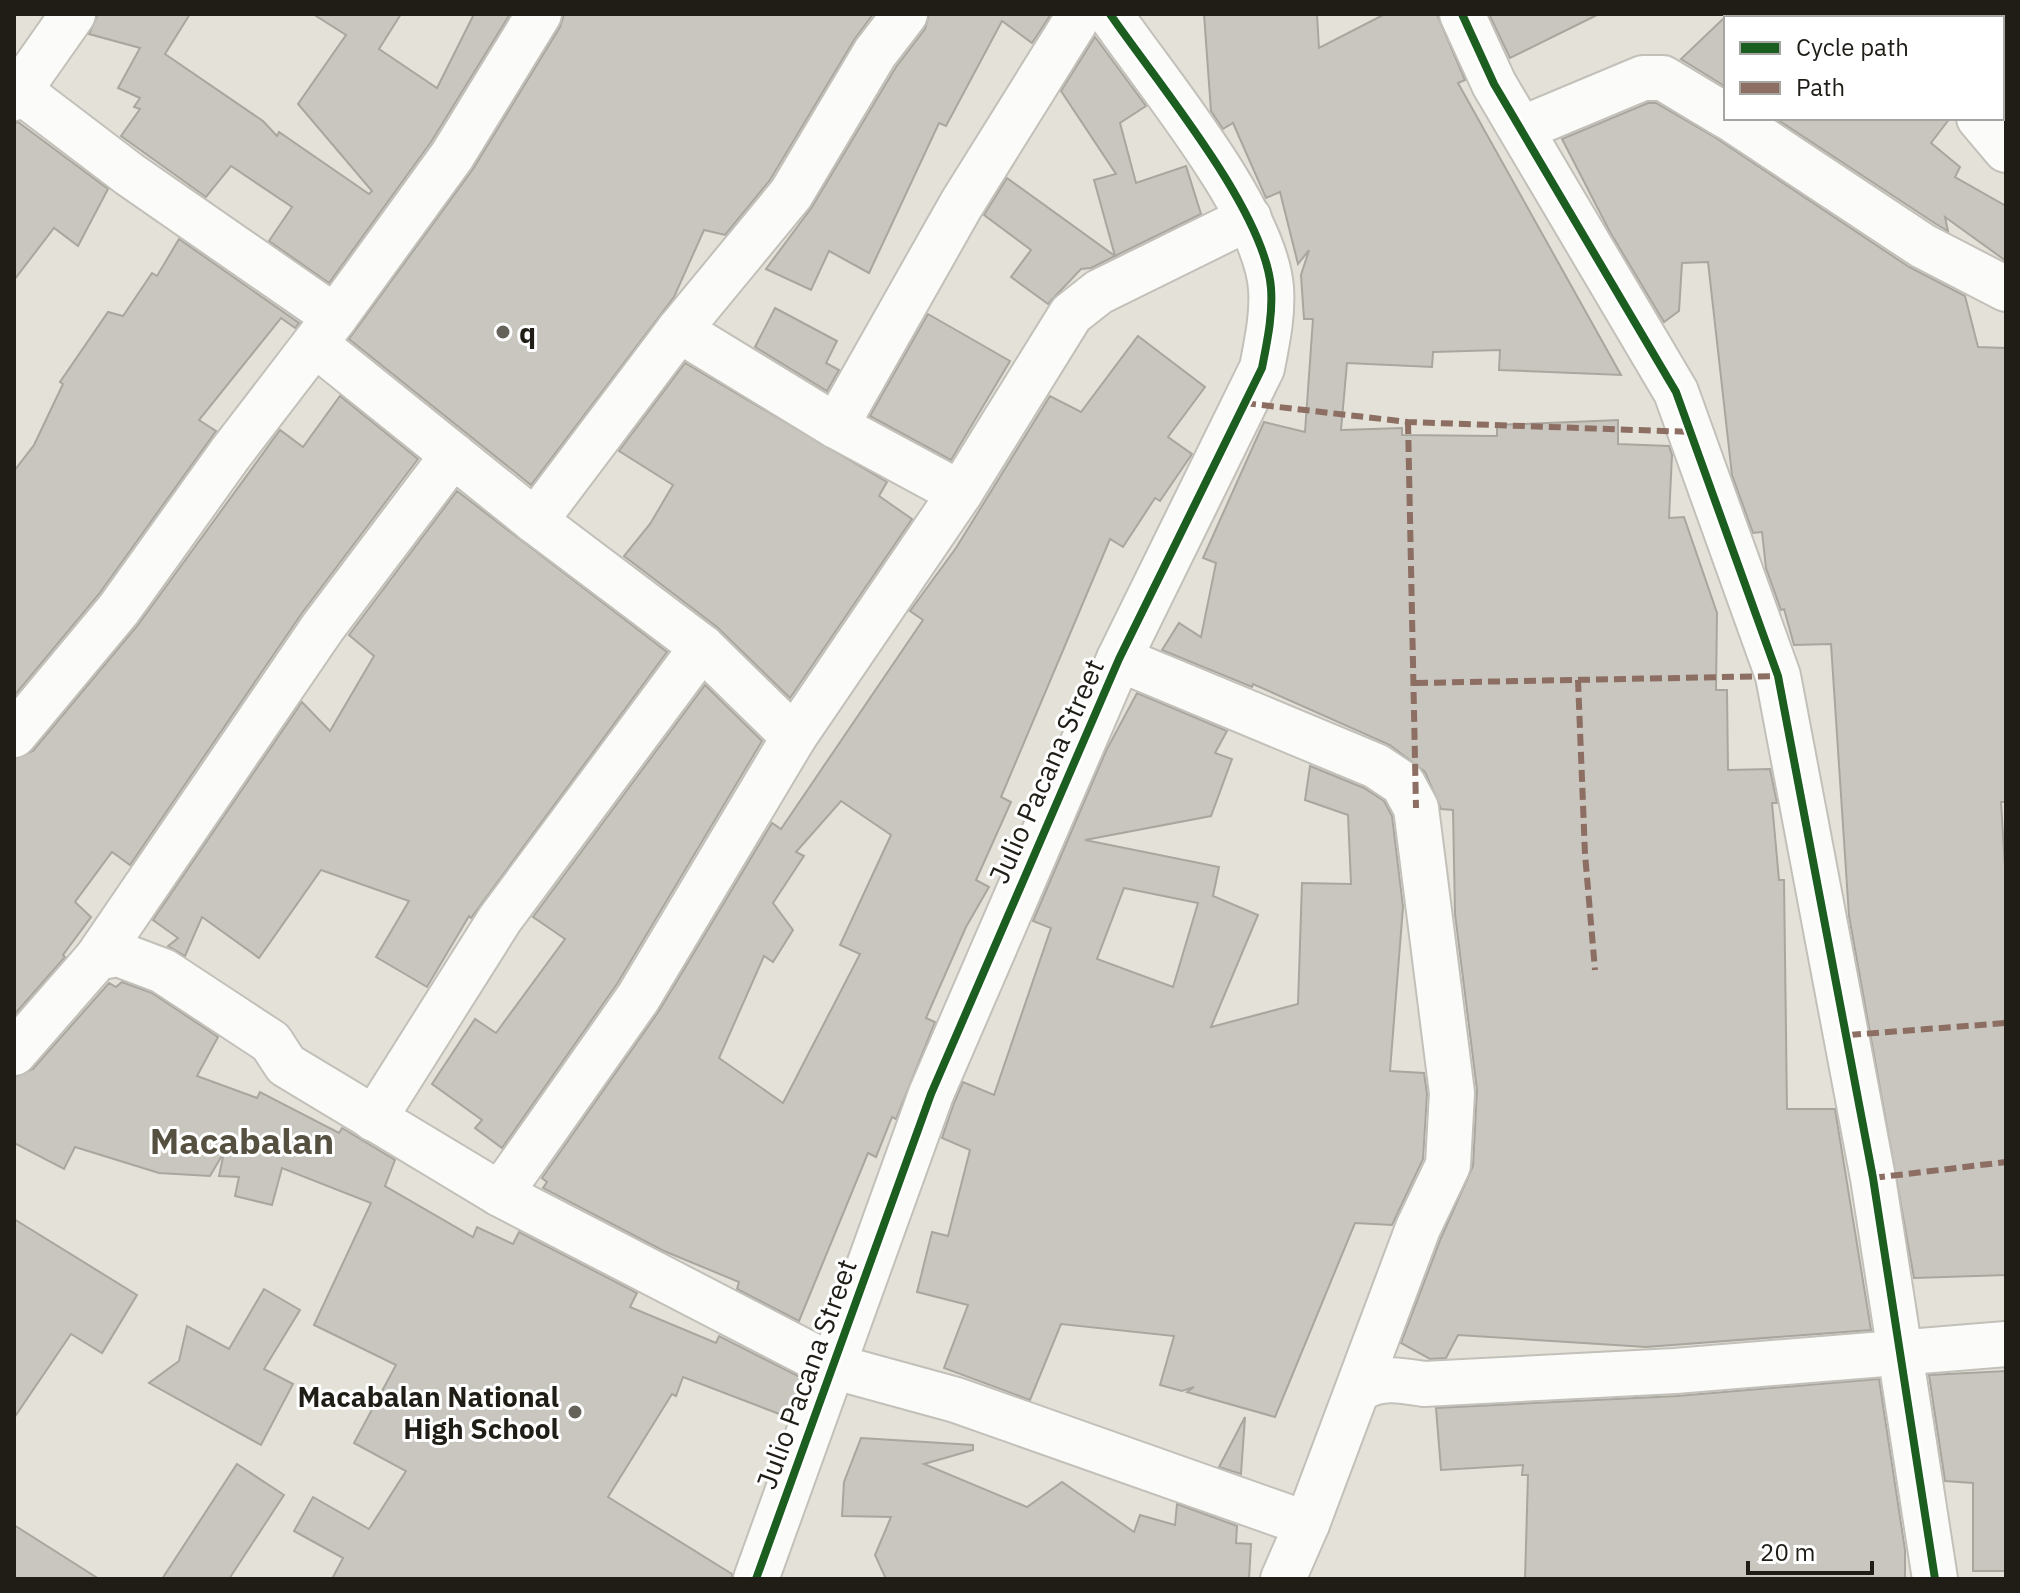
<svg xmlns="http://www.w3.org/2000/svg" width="2020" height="1593" font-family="'IBM Plex Sans',sans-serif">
<rect width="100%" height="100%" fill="#e4e2d8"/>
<path fill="#70b5bd" d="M 1954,14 L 2006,14 L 2006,76 L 2002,71 L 2002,18 L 1957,18 Z"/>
<g fill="#c8c6be" stroke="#a8a69e" stroke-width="2" fill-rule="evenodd">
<path d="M 98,14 L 190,14 L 165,54 L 263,121 L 277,136 L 279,132 L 369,194 L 372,191 L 298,104 L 346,35 L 313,14 L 401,14 L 379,49 L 437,88 L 474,14 L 510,14 L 431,142 L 329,283 L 269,241 L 292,207 L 231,166 L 206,197 L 121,136 L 140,109 L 134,107 L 140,98 L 118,88 L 140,48 L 89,34 Z"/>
<path d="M 564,14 L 873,14 L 854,40 L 770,180 L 725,235 L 704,230 L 674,297 L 531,485 L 349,339 L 473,169 L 560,27 Z"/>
<path d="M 929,14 L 1051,14 L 1032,43 L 1002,21 L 946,126 L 939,123 L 869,273 L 829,251 L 811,290 L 766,269 L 812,207 L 896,67 L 925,29 Z"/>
<path d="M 1204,14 L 1317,14 L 1319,48 L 1385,14 L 1437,14 L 1465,80 L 1458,83 L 1621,375 L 1499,370 L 1500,350 L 1433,352 L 1432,367 L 1347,363 L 1341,430 L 1402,428 L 1402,435 L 1497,436 L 1497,425 L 1618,420 L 1618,444 L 1669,446 L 1672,455 L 1669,518 L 1684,517 L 1717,613 L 1716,690 L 1727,690 L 1728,770 L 1770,769 L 1777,803 L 1772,803 L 1779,880 L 1784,880 L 1787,1109 L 1835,1109 L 1871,1330 L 1646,1347 L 1458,1335 L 1446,1358 L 1430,1359 L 1401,1343 L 1441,1238 L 1473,1166 L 1477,1090 L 1455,914 L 1453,810 L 1441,809 L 1425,772 L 1390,745 L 1253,684 L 1252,687 L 1162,650 L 1179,623 L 1201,637 L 1216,563 L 1203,558 L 1264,422 L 1305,432 L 1313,319 L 1304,319 L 1301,275 L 1309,250 L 1298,264 L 1280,192 L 1266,198 L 1233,123 L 1223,129 L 1211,111 Z"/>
<path d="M 1489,14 L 1599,14 L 1510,58 Z"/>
<path d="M 1726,16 L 1726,87 L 1681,59 Z"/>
<path d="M 1095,37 L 1146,106 L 1120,123 L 1136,183 L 1186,166 L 1201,214 L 1115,256 L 1094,180 L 1116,174 L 1061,91 Z"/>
<path d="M 1648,103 L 1656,103 L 1716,138 L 1909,267 L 1965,296 L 1978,347 L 2006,348 L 2006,802 L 2001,802 L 2006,883 L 2006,1275 L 1914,1278 L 1849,916 L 1831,644 L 1794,645 L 1784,609 L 1781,610 L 1766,568 L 1762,532 L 1753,533 L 1732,475 L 1708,262 L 1682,263 L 1679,311 L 1664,322 L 1610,232 L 1562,139 Z"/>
<path d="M 1775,118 L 1950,118 L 1931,143 L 1960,167 L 1955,177 L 2006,206 L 2006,261 L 1945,217 L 1948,231 L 1936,224 Z"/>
<path d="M 18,122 L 108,189 L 78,246 L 54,228 L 14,280 L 14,123 Z"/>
<path d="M 1007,178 L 1115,256 L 1091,268 L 1081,269 L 1048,304 L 1011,277 L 1031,250 L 984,215 Z"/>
<path d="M 179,239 L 299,323 L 295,328 L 281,318 L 199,420 L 216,431 L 99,594 L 14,696 L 14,471 L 34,445 L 63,384 L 60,382 L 108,312 L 123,316 L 152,273 L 157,276 Z"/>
<path d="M 775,308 L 837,341 L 826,363 L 839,370 L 827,391 L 755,347 Z"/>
<path d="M 928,314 L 1010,361 L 951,460 L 870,416 Z"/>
<path d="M 1138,336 L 1205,387 L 1168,437 L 1192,454 L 1160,501 L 1155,498 L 1123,547 L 1110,539 L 1001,797 L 1011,802 L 976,880 L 989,887 L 966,927 L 926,1018 L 935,1022 L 896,1119 L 892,1117 L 876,1157 L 868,1153 L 799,1321 L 737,1289 L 739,1282 L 664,1251 L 543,1188 L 547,1182 L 542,1178 L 659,1011 L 772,823 L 781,829 L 923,620 L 910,611 L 956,548 L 1050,396 L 1081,412 ZM 841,801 L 891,835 L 840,945 L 860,954 L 783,1103 L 719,1058 L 764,956 L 773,962 L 793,930 L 773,903 L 804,856 L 796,852 Z"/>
<path d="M 685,363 L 887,482 L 879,496 L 912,519 L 790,698 L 717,627 L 624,556 L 650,524 L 673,485 L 619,451 Z"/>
<path d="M 340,396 L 418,459 L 302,613 L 130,865 L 112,852 L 75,902 L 91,917 L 63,955 L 65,957 L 14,1015 L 14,759 L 33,751 L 138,625 L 280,430 L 303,447 Z"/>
<path d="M 457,491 L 667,652 L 471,918 L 469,916 L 427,987 L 376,957 L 409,901 L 321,870 L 259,958 L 202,917 L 185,956 L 168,946 L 178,938 L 153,920 L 302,702 L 330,731 L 374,656 L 349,635 Z"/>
<path d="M 705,685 L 762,741 L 617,984 L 502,1148 L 475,1128 L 482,1120 L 432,1084 L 475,1019 L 496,1033 L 565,939 L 533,917 Z"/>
<path d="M 1137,693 L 1227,731 L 1215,753 L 1232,759 L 1211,816 L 1085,840 L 1219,867 L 1213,896 L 1258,915 L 1211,1027 L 1298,1004 L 1302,883 L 1351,884 L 1348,815 L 1305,800 L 1310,766 L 1364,788 L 1384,801 L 1392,816 L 1403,907 L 1390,1071 L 1424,1073 L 1427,1094 L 1423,1159 L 1392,1225 L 1355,1223 L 1275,1417 L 1187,1392 L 1194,1387 L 1182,1391 L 1160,1385 L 1174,1336 L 1061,1324 L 1030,1400 L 944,1368 L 968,1305 L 917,1292 L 932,1232 L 948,1236 L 970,1150 L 942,1138 L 954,1103 L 963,1082 L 994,1095 L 1051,928 L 1033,921 L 1106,751 ZM 1124,888 L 1198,903 L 1173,987 L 1097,959 Z"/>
<path d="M 122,982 L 152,993 L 218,1037 L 197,1076 L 257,1098 L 260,1092 L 339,1133 L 342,1128 L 395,1160 L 385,1186 L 473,1237 L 477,1227 L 513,1244 L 519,1232 L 637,1293 L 630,1307 L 716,1343 L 719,1336 L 802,1378 L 787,1417 L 683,1377 L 676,1396 L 672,1394 L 608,1497 L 732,1574 L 732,1579 L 332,1579 L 343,1558 L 294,1531 L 313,1497 L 369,1529 L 406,1471 L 354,1443 L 396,1365 L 314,1325 L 371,1203 L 282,1168 L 272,1205 L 235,1196 L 239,1177 L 219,1176 L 224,1152 L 210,1176 L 159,1173 L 75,1147 L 64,1169 L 14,1143 L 14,1077 L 33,1069 L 109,983 L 116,987 Z"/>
<path d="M 14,1219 L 137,1295 L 102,1353 L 71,1334 L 14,1418 Z"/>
<path d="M 264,1289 L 300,1310 L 264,1369 L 293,1384 L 261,1445 L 149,1383 L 179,1361 L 187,1326 L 229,1349 Z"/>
<path d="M 2006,1371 L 2006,1571 L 1973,1571 L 1973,1483 L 1945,1481 L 1929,1375 Z"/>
<path d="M 1879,1379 L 1905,1550 L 1905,1579 L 1525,1579 L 1528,1475 L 1522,1475 L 1523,1465 L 1441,1470 L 1436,1408 L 1677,1396 Z"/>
<path d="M 1245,1417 L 1241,1474 L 1219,1467 Z"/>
<path d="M 861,1438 L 973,1445 L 973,1450 L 924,1464 L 1027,1507 L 1062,1482 L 1134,1532 L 1140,1515 L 1175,1525 L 1177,1504 L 1237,1526 L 1236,1543 L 1251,1544 L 1249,1579 L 886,1579 L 875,1555 L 891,1517 L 842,1516 L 844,1482 Z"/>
<path d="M 237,1464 L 284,1495 L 229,1579 L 162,1579 Z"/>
<path d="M 14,1525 L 99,1579 L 14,1579 Z"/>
</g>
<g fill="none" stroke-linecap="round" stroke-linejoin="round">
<defs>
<g id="minor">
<path d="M 1462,14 L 1494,84 L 1676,392 L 1778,676 L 1873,1178 L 1935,1579"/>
<path d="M 1887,14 L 1891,18"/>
<path d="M 20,91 L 129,174 L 335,317"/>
<path d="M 14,98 L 73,14"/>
<path d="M 1730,118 L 1923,246 L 2006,289"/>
<path d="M 1979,118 L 2006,150"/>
<path d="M 1521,129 L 1643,78 L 1663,78 L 1726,116"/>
<path d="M 315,344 L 535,521 L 702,647 L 794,737"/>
<path d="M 836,426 L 961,205 L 1080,14"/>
<path d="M 960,493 L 1071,314 L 1099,292 L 1249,218"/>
<path d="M 535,521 L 679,330 L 791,194 L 875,53 L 905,14"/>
<path d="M 1119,659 L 1376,766 L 1403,784 L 1416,808 L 1452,1093 L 1448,1165 L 1418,1228 L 1307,1524 L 1283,1579"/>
<path d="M 14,735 L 119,609 L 230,454 L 335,317 L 452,156 L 539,14"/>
<path d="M 97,958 L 323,627 L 453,455"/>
<path d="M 14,1053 L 97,958 L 118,954 L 163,971 L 271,1042 L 286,1065 L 500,1194 L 832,1366 L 956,1400 L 1307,1524"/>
<path d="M 374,1119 L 500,919 L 702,647"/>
<path d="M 500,1194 L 638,998 L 794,737 L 960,493 L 836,426 L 679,330"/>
<path d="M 1359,1389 C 1381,1376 1400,1380 1424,1384 L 1675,1371 L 2006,1344"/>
<path d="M 756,1579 L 931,1094 L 1119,659 L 1262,368 C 1267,342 1273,315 1271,288 C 1265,210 1156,81 1110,14"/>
</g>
</defs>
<use href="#minor" stroke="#c2c0b9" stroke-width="48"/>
<use href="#minor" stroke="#fbfbf9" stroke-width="44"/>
<g stroke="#8d6e63" stroke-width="6" stroke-dasharray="12 6" stroke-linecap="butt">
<path d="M 1244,403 L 1408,422 L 1693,432"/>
<path d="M 1408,422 L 1416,808"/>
<path d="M 1578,680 L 1585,854 L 1595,970"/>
<path d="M 1416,683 L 1778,676"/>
<path d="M 1849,1035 L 2006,1023"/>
<path d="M 1873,1178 L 2006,1162"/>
</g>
<defs>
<g id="cycleway">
<path d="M 1462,14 L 1494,84 L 1676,392 L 1778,676 L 1873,1178 L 1935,1579"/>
<path d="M 756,1579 L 931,1094 L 1119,659 L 1262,368 C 1267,342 1273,315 1271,288 C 1265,210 1156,81 1110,14"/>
</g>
</defs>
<use href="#cycleway" stroke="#fff" stroke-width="13"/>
<use href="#cycleway" stroke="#1b5e20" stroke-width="8"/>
</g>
<g fill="#64625a" stroke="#fff" stroke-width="3">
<circle cx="503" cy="332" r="8"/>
<circle cx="575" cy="1412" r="8"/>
</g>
<g text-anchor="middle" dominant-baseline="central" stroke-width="6" stroke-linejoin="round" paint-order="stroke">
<g font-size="28" font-weight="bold" fill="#1f1d16" stroke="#fff" text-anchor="start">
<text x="519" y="332">q</text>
<text x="559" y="1396" text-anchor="end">Macabalan National<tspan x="559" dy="32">High School</tspan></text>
</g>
<g font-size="28" fill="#1f1d16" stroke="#fff">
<text transform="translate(1046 771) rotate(-66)">Julio Pacana Street</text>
<text transform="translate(806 1374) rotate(-70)">Julio Pacana Street</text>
</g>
<g font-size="36" font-weight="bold" fill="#555040" stroke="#fff">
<text x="242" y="1140">Macabalan</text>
</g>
</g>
<rect width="2020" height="1593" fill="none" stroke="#1f1d16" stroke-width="32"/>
<rect x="1724" y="16" width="280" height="104" fill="#ffffff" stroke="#a5a5a2" stroke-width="2"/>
<rect x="1740" y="42" width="40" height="12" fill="#1b5e20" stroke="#a5a5a2" stroke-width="2"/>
<text x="1796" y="56" font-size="24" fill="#1f1d16">Cycle path</text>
<rect x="1740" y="82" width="40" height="12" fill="#8d6e63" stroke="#a5a5a2" stroke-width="2"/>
<text x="1796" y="96" font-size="24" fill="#1f1d16">Path</text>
<path d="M1748 1561v12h124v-12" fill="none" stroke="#1f1d16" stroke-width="4"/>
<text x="1760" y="1561" font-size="24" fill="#1f1d16" stroke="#ffffff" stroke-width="6" paint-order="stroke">20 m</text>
</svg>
